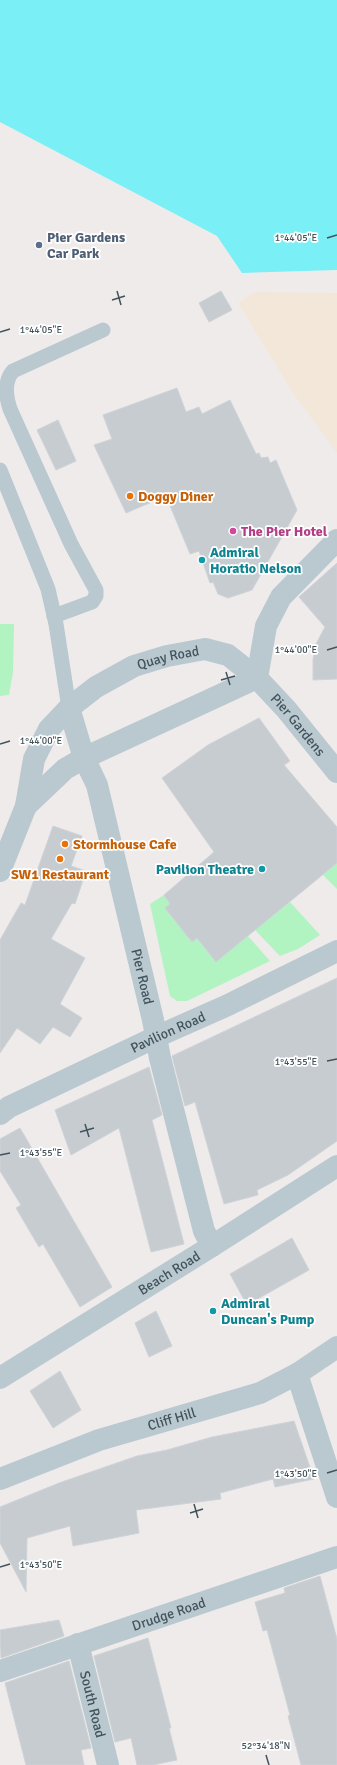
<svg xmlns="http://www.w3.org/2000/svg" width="337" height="1765" font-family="Signika,sans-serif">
<rect width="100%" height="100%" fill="#efebeb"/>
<g fill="#b2f3c2">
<path d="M 0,624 L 14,624 L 13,672 L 9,695 L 0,696 Z"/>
<path d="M 337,863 L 337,889 L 323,875 Z"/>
<path d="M 164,895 L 170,904 L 165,908 L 169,913 L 174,909 L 193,932 L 188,938 L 192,942 L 197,938 L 216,962 L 248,936 L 270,961 L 187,1001 L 177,1001 L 170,996 L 150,904 Z"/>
<path d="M 290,902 L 320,935 L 298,949 L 280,956 L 255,930 Z"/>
</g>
<path fill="#f3e7d9" d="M 255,292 L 337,293 L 337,453 L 293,393 L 238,303 Z"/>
<path fill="#7aeff5" d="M 0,0 L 337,0 L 337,270 L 242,273 L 217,236 L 0,122 Z"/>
<g fill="#c7ccd1" stroke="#ced3d8">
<path d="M 221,291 L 232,310 L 209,322 L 199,303 Z"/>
<path d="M 177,388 L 186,412 L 199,407 L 202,414 L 230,400 L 256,454 L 259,453 L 261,458 L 268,457 L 270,463 L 276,460 L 297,510 L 252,590 L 228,598 L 218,594 L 213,582 L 210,583 L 199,551 L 190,554 L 166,496 L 126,513 L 94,445 L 112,439 L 103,415 Z"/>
<path d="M 58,420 L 76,461 L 56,470 L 37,430 Z"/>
<path d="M 337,563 L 337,679 L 313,680 L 313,659 L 316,644 L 325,627 L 299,597 Z"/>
<path d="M 259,718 L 290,761 L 284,765 L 337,827 L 337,863 L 216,962 L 197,938 L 192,942 L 165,908 L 170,904 L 164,895 L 214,852 L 162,778 L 208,745 Z"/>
<path d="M 53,826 L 82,836 L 71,866 L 86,871 L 75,904 L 72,903 L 51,939 L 85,958 L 60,1004 L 82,1018 L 70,1037 L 53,1027 L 40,1044 L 17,1028 L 0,1053 L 0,940 L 21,903 L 25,905 Z"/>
<path d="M 337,978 L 337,1141 L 288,1175 L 257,1190 L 258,1195 L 224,1204 L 195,1102 L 185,1106 L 172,1056 Z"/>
<path d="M 149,1067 L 162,1115 L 152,1120 L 184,1244 L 151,1252 L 119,1128 L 71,1155 L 55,1110 Z"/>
<path d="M 20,1128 L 112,1287 L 80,1307 L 43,1244 L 39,1247 L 16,1208 L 21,1205 L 0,1171 L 0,1139 Z"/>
<path d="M 292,1238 L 309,1270 L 247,1305 L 230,1274 Z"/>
<path d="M 156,1311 L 172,1346 L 149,1357 L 135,1323 Z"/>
<path d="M 60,1371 L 81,1410 L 53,1428 L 30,1391 Z"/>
<path d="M 294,1421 L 314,1479 L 275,1487 L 273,1479 L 220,1493 L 221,1499 L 136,1510 L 139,1533 L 73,1546 L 70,1526 L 27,1538 L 26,1592 L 0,1543 L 0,1507 L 59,1483 L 137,1456 L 167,1450 L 212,1437 Z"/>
<path d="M 320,1576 L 337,1639 L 337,1765 L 301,1765 L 288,1716 L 290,1715 L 267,1630 L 263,1631 L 255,1602 L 285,1593 L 284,1588 Z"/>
<path d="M 59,1620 L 64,1636 L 1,1658 L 0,1630 Z"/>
<path d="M 148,1638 L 171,1728 L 169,1728 L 177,1760 L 153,1765 L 137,1765 L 131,1738 L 115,1742 L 94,1656 Z"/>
<path d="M 69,1661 L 91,1748 L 81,1750 L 84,1765 L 26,1765 L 5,1683 Z"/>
</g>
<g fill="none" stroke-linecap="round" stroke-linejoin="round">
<g stroke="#bac9d0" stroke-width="15">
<path d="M 0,470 L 48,589 L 56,624 L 69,708"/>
<path d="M 54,616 L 92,602 L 96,596 L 96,590 L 71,544 L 10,409 C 6,397 4,381 13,371 L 103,330"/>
</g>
<path stroke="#bac9d0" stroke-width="22" d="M 257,678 L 266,626 L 281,597 L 337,540"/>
<g stroke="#bac9d0" stroke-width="22">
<path id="s1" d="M 0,1114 L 9,1107 L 156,1037 L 228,1005 L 337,951"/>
<path d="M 297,1374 L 337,1497"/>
<path id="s2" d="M 0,1479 L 99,1440 L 260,1393 L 297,1374 L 337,1347"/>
<path id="s3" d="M 78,1644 L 108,1765"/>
<path id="s4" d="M 0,1671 L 337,1557"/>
</g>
<g stroke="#bac9d0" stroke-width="22">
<path id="s5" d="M 69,708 L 84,758 L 97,785 L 153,1020 L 160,1058 L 204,1231 L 212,1246"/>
<path d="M 26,806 L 65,769 L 84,758 L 257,678"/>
<path id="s6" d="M 0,871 L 26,806 L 34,759 L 49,729 L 69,708 L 96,687 L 134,666 L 167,656 L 205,649 L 228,655 L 257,678 L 286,709 L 337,772"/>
<path id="s7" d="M 0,1378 L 212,1246 L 337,1166"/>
</g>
</g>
<path fill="none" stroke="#42535b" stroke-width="1.5" d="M 327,238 L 337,235M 117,291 L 121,305M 112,300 L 125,296M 0,332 L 10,329M 327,650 L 337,647M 226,672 L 230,685M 221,680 L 235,676M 0,744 L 10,741M 327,1061 L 337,1059M 85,1124 L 89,1137M 80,1132 L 94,1128M 0,1155 L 10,1153M 327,1473 L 337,1470M 194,1504 L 198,1518M 190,1513 L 203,1509M 0,1567 L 10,1564M 266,1755 L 269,1765"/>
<circle fill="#5c6f8a" stroke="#fff" stroke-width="1.5" cx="39" cy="245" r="4"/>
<g fill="#e8710a" stroke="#fff" stroke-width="1.5">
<circle cx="130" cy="496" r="4"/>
<circle cx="65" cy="844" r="4"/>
<circle cx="60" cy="859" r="4"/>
</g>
<circle fill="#d1479c" stroke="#fff" stroke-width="1.5" cx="233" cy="531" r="4"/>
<g fill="#0f9aa8" stroke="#fff" stroke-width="1.5">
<circle cx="202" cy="560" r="4"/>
<circle cx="262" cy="869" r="4"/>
<circle cx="213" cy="1311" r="4"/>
</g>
<g text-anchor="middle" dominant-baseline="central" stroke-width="3.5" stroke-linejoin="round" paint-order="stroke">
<g font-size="14" font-weight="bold" fill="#4e5e75" stroke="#fff" text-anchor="start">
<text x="47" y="237">Pier Gardens<tspan x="47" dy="16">Car Park</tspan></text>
</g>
<g font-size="14" font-weight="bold" fill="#c56008" stroke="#fff" text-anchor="start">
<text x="138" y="496">Doggy Diner</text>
<text x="73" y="844">Stormhouse Cafe</text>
<text x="60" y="874" text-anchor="middle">SW1 Restaurant</text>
</g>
<g font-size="14" font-weight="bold" fill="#b23c85" stroke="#fff" text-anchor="start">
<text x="241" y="531">The Pier Hotel</text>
</g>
<g font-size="14" font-weight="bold" fill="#0d838f" stroke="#fff" text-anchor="start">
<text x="210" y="552">Admiral<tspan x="210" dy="16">Horatio Nelson</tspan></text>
<text x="254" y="869" text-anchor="end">Pavilion Theatre</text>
<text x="221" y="1303">Admiral<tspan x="221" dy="16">Duncan's Pump</tspan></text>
</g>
<g font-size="14" fill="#42535b" stroke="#fff">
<text stroke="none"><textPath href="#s6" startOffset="293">Quay Road</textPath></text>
<text stroke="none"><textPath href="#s6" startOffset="454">Pier Gardens</textPath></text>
<text stroke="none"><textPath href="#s5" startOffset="279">Pier Road</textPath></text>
<text stroke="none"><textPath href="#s1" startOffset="187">Pavilion Road</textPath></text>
<text stroke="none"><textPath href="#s7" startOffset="199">Beach Road</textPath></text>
<text stroke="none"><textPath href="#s2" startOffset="182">Cliff Hill</textPath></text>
<text stroke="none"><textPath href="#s4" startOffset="178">Drudge Road</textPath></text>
<text stroke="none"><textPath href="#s3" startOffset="62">South Road</textPath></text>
</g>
</g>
<g font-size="10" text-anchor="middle" fill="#42535b" stroke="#fff" stroke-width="3.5" stroke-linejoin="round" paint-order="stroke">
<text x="296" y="241">1°44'05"E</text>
<text x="41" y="333">1°44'05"E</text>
<text x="296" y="653">1°44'00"E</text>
<text x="41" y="744">1°44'00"E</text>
<text x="296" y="1065">1°43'55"E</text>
<text x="41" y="1156">1°43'55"E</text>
<text x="296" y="1477">1°43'50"E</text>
<text x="41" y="1568">1°43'50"E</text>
<text x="266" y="1749">52°34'18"N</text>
</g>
</svg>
